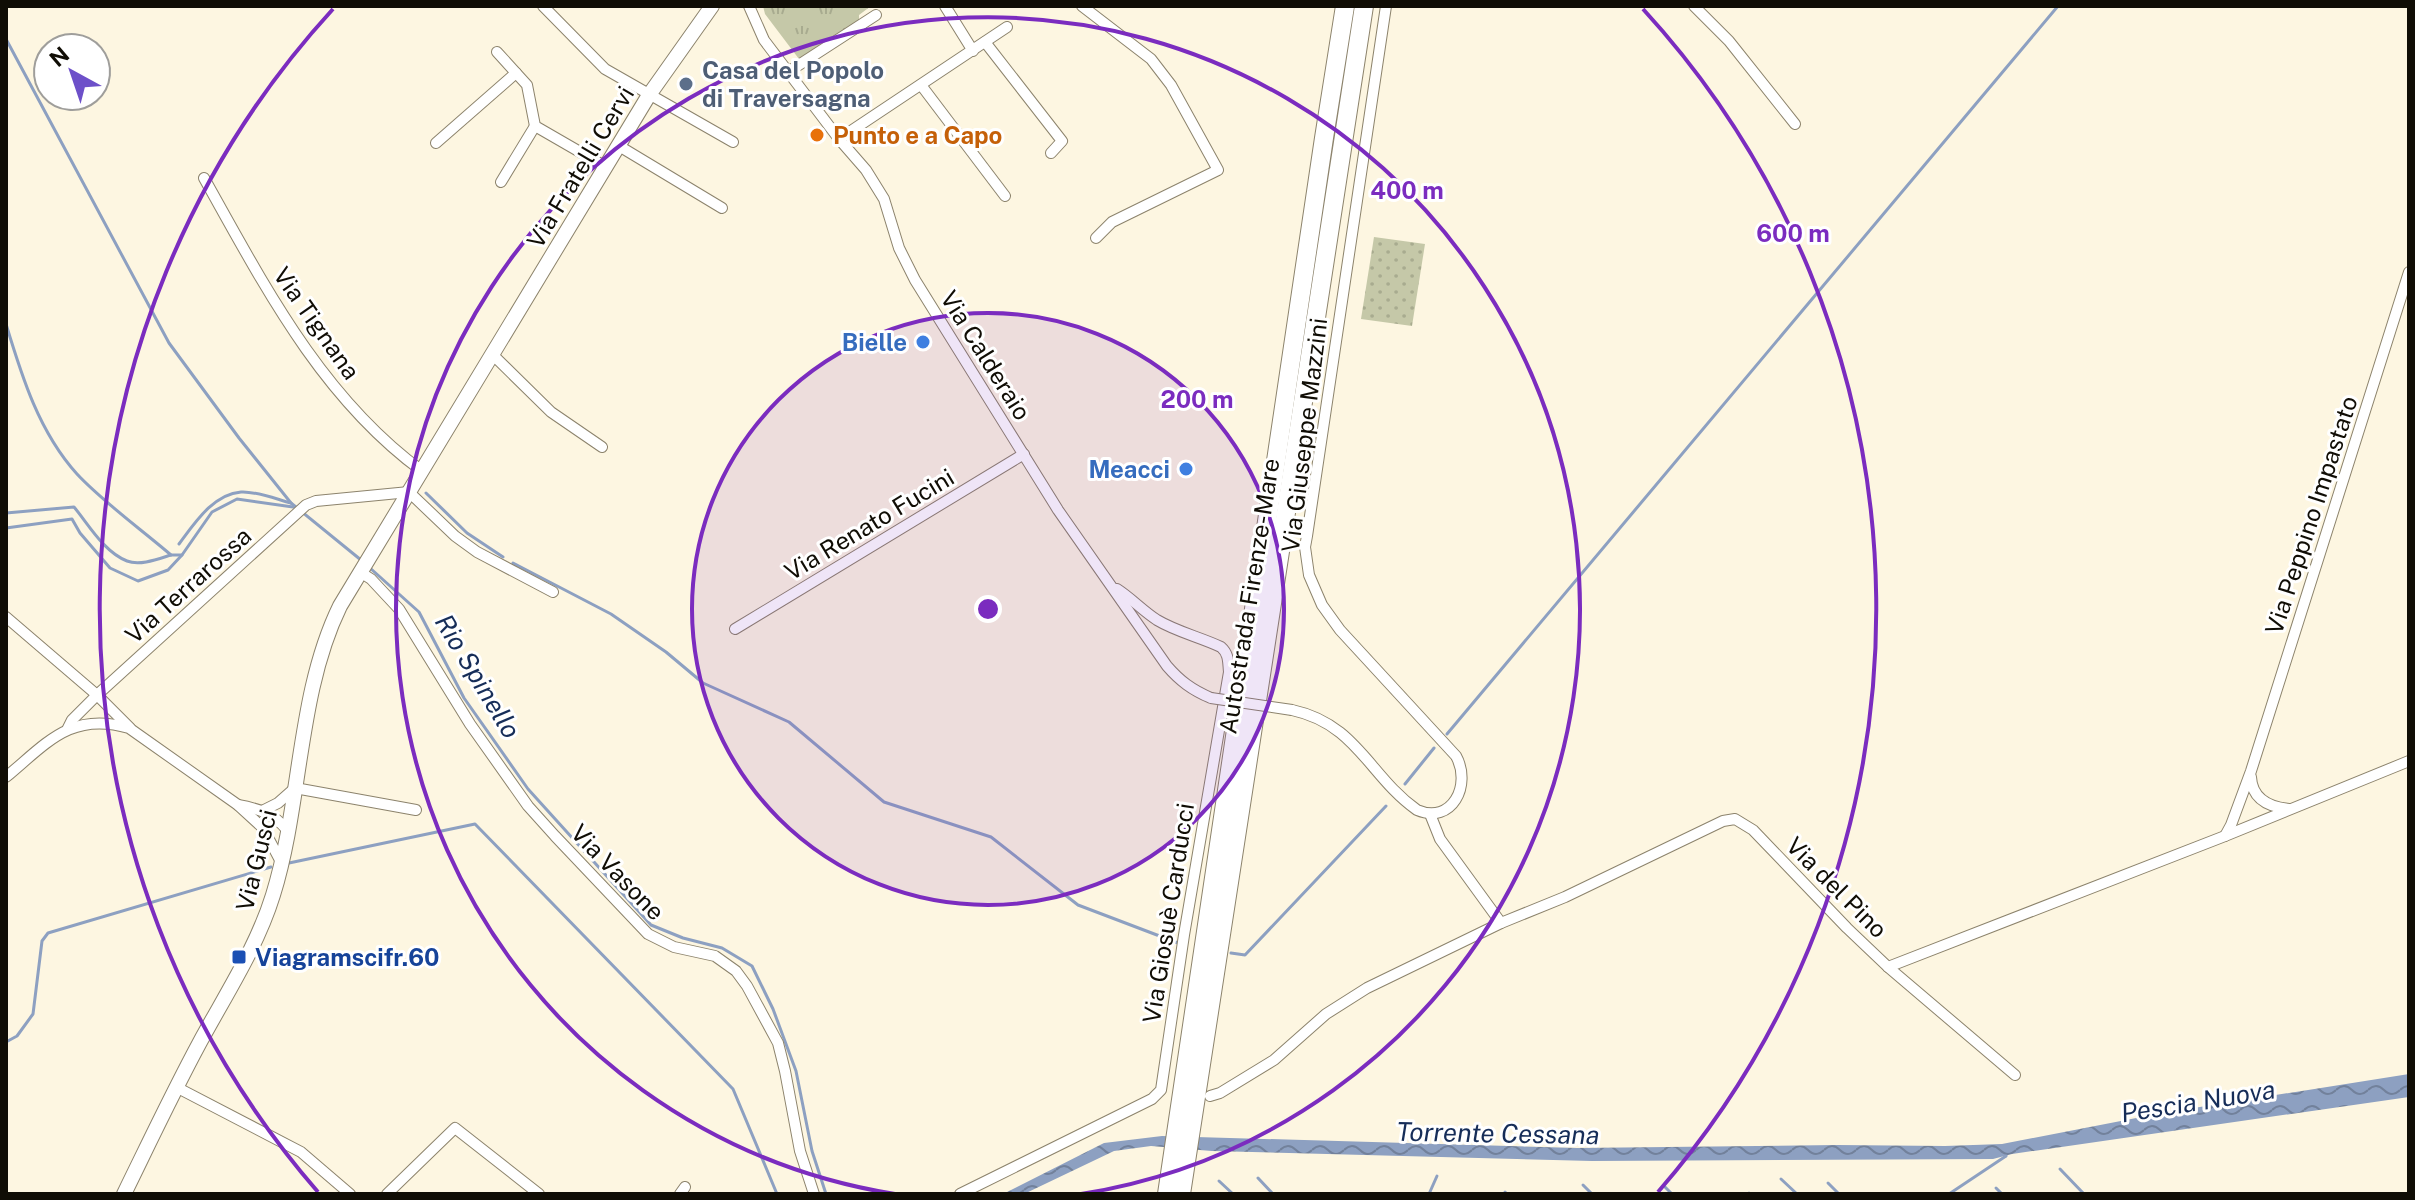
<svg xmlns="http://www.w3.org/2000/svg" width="2415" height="1200" font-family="'Public Sans',sans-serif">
<defs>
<pattern id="grass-dots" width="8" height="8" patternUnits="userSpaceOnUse" patternTransform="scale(2)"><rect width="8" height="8" fill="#c5c8a8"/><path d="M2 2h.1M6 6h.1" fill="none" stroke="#a8ab8f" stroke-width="1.8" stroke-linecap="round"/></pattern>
<pattern id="park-tufts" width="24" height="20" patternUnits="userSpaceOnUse" patternTransform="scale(2)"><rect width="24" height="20" fill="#c5c8a8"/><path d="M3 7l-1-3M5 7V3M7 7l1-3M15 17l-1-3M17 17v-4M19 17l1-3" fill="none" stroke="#a8ab8f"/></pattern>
<pattern id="water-waves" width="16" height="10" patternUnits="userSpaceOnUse" patternTransform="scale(2)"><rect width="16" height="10" fill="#8da0c1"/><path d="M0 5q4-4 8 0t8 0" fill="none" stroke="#72819b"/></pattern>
</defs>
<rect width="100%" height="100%" fill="#fdf6e1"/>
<path fill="url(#grass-dots)" d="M 1374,237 L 1425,244 L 1412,326 L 1361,319 Z"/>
<path fill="url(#park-tufts)" d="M 763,6 L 871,6 L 859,15 L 859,21 L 799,59 L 765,14 Z"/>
<path fill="url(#water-waves)" d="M 2409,1074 L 2409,1097 L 2012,1154 L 1993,1159 L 1592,1161 L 1212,1151 L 1151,1146 L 1114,1151 L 1024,1194 L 1003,1194 L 1104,1143 L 1162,1136 L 1577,1148 L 1837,1145 L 1945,1146 L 2002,1144 L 2162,1113 Z"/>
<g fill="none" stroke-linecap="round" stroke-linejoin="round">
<g stroke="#8da0c1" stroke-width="3">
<path d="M 6,39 L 169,343 L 239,438 L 291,503 L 361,560"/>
<path d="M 6,324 C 22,377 39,432 77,474 C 103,502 142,530 171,555 L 182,555 L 212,512 L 237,499 L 293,507"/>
<path d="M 426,493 L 467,533 L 503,557"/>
<path d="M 6,513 L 74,507 C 89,525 104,552 127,561 C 140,566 158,559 171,555"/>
<path d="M 6,528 L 72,519 L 80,533 L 110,568 L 138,581 L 168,570 L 182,555"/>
<path d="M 179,544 C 194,524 213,494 241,492 C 256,491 276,499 291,503"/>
<path d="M 513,563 L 611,614 L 666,652 L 703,683 L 789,722 L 884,802 L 991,837 L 1078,905 L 1178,943"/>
<path d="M 370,568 L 419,612 L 464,698 L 528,789 L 651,925 L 683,938 L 722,948 L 752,966 L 773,1009 L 796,1071 L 812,1151 L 826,1194"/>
<path d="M 1447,734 L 2058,6"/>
<path d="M 1405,784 L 1434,748"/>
<path d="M 289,863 L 475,824 L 733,1089 L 777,1194"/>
<path d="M 1231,953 L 1245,955 L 1386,806"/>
<path d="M 6,1042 L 17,1036 L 33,1014 L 42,941 L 48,933 L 271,867"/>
<path d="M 2060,1169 L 2084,1194"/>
<path d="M 1258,1178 L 1273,1194"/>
<path d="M 1781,1179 L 1797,1194"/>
<path d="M 1219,1181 L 1233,1194"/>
<path d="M 1828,1183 L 1839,1194"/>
<path d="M 1583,1185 L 1592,1194"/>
<path d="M 1664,1186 L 1672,1194"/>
<path d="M 1996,1188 L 2002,1194"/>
<path d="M 1505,1192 L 1507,1194"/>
<path d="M 1749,1193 L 1750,1194"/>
<path d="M 1429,1194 L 1437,1176"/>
<path d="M 1949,1194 L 2006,1156"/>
</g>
<defs>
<g id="street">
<path d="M 543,6 L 605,69 L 733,142"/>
<path d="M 749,6 L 764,40 L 839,139 L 866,170 L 884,199 L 899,248 L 915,280 L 1058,510 L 1167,666 C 1180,681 1192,690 1211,698"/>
<path d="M 945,6 L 973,51"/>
<path d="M 1082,6 L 1151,59 L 1171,85 L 1218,170 L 1112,222 L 1096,238"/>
<path d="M 1694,6 L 1729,41 L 1795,124"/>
<path d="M 985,42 L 1062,141 L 1051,153"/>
<path d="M 497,52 L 527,85 L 535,126 L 606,167"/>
<path d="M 788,72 L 876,15"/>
<path d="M 921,85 L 1005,196"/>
<path d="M 839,139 L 1007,27"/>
<path d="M 436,143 L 516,73"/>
<path d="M 619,146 L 722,208"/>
<path d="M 204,178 C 264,285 321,397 422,471"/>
<path d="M 501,182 L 535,126"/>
<path d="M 492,354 L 551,412 L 602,447"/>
<path d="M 360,572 L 371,579 L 399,609 L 470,724 L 528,806 L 555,836 L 648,934 L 674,947 L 715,956 L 736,971 L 747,986 L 778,1043 L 785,1071 L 800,1151 L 814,1194"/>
<path d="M 6,617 L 97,695 L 130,728"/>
<path d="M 735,629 L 1024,454"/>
<path d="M 1292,710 C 1357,724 1369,776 1417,810 C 1452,825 1472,785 1456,756 L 1340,630 L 1322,605 L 1309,575 L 1305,547 L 1307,536 L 1386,6"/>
<path d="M 68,728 L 72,720 L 97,695 L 306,505 L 316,501 L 409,492 L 455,536 L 477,552 L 553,592"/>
<path d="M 6,777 C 47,743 71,711 129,728 L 238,805 L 263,828 L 281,862"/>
<path d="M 2251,777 C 2252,799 2269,807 2289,809"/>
<path d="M 238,805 C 260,809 273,813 287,830"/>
<path d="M 264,810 L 278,803 L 295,788 L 416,810"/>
<path d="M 1430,814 L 1440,839 L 1501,923"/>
<path d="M 2225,836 L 2231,825 L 2251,771 L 2409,272"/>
<path d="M 1888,967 L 2225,836 L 2409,761"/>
<path d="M 176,1087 L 301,1152 L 350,1194"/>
<path d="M 1210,1096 L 1220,1093 L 1274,1060 L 1326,1014 L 1367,988 L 1501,923 L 1565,897 L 1723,821 L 1735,819 L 1753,830 L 1847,928 L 1888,967 L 2015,1075"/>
<path d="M 387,1194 L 455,1128 L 539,1194"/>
<path d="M 680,1194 L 685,1187"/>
<path d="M 960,1194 L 1152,1099 L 1161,1090 L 1184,935 L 1229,672 C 1228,662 1229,654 1221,647 C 1200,637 1177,632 1157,620 C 1143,611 1131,598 1117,589"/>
</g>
<path id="secondary" d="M 124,1194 C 149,1143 173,1092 200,1042 C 226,994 257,947 273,895 C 302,802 297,694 340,606 L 649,95 L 712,6"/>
<g id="highway">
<path d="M 1167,1194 L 1324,138 L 1345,6"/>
<path d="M 1181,1194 L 1364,6"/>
</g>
</defs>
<use href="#street" stroke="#8c836c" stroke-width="12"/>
<use href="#secondary" stroke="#8c836c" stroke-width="16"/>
<use href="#highway" stroke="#8c836c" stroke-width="20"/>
<use href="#street" stroke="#fff" stroke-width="10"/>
<use href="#secondary" stroke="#fff" stroke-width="14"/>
<use href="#highway" stroke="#fff" stroke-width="18"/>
<defs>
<path id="street-bridge" d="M 1211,698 L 1292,710"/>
</defs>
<use href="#street-bridge" stroke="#8c836c" stroke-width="12" stroke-linecap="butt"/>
<use href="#street-bridge" stroke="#fff" stroke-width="10"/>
</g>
<circle cx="988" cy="609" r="296" fill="#7b2cbf" fill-opacity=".12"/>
<g fill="none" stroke="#7b2cbf" stroke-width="4">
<circle cx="988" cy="609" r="296"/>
<path d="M895 1194A592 592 0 1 1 1081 1194"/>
<path d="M318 1192A888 888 0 0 1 333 9M1643 9A888 888 0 0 1 1658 1192"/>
</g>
<circle fill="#5c6f8a" stroke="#fff" stroke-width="3" cx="686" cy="84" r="8"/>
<circle fill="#e8710a" stroke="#fff" stroke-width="3" cx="817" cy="135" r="8"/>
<g fill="#3f7fe0" stroke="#fff" stroke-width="3">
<circle cx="923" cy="342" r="8"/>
<circle cx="1186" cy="469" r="8"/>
</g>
<rect fill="#1a4fb4" stroke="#fff" stroke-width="3" x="231" y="949" width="16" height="16" rx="4"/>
<g text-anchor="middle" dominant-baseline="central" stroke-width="6" stroke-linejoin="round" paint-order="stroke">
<g font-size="24" font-weight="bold" fill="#4e5e75" stroke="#fff" text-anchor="start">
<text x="702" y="70">Casa del Popolo<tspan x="702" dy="28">di Traversagna</tspan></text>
</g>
<g font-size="24" font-weight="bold" fill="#c56008" stroke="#fff" text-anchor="start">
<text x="833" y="135">Punto e a Capo</text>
</g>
<g font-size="24" fill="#100d05" stroke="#fff">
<text transform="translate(580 167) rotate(-59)">Via Fratelli Cervi</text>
<text transform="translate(317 323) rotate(55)">Via Tignana</text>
<text transform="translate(986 355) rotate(58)">Via Calderaio</text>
<text transform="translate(1304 435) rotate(-83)">Via Giuseppe Mazzini</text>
<text transform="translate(2311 515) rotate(-72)">Via Peppino Impastato</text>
<text transform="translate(869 524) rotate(-31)">Via Renato Fucini</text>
<text transform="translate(188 585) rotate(-42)">Via Terrarossa</text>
<text transform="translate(1249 596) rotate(-81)">Autostrada Firenze-Mare</text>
<text transform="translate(256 860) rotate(-76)">Via Gusci</text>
<text transform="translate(618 872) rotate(46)">Via Vasone</text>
<text transform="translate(1837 887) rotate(45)">Via del Pino</text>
<text transform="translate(1168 913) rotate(-81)">Via Giosuè Carducci</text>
</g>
<g font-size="24" font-weight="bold" fill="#366cbe" stroke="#fff" text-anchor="end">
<text x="907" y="342">Bielle</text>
<text x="1170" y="469">Meacci</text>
</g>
<g font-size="24" font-weight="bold" fill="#164399" stroke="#fff" text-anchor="start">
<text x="255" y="957">Viagramscifr.60</text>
</g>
<g font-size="26" font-style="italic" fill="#162d58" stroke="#fff">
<text transform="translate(478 676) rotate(59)">Rio Spinello</text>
<text transform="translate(2198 1101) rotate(-9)">Pescia Nuova</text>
<text transform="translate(1498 1133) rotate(1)">Torrente Cessana</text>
</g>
</g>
<circle cx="988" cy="609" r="12" fill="#7b2cbf" stroke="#fff" stroke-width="4"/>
<g font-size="24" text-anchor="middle" font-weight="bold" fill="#7b2cbf" stroke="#fff" stroke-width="6" stroke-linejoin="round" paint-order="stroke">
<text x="1407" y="199">400 m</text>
<text x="1793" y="242">600 m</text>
<text x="1197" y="408">200 m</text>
</g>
<rect width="2415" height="1200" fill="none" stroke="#100d05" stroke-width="16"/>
<g transform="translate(72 72) rotate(320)"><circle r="38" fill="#ffffff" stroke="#9f9e9b" stroke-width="2"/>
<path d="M0-6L14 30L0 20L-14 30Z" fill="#6d50c9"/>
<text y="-12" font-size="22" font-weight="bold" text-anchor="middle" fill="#100d05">N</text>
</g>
</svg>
